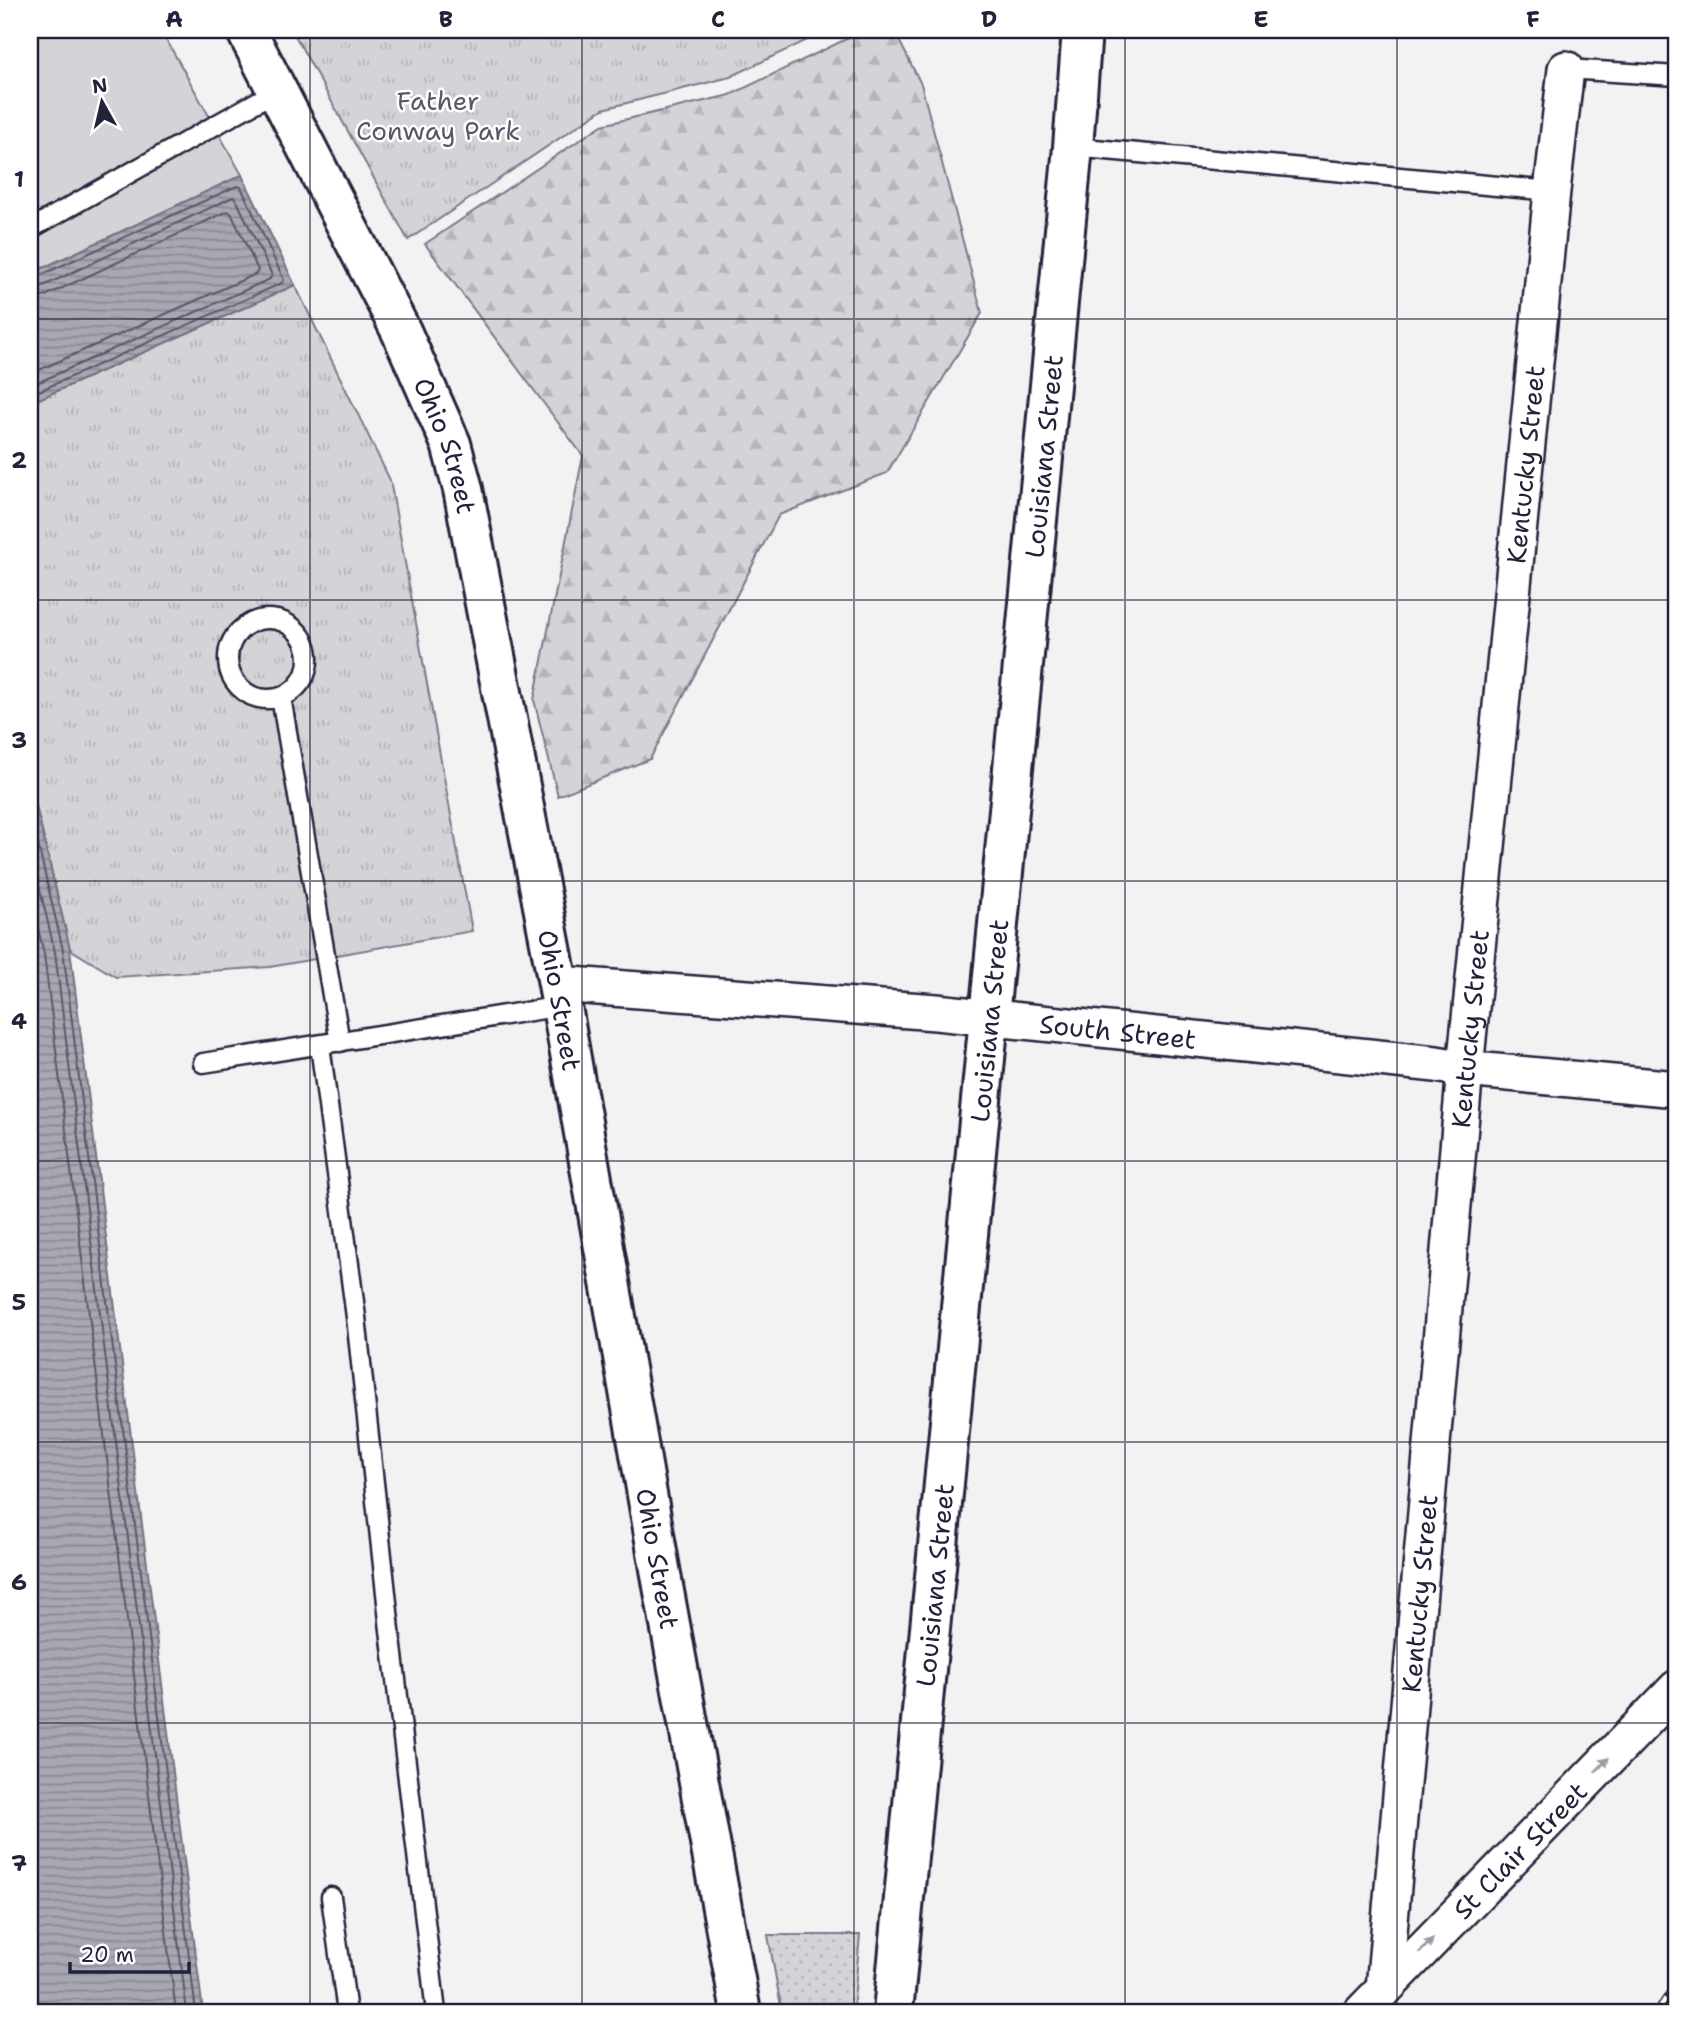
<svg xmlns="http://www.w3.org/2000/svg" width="1707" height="2042" font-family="'Shantell Sans',sans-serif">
<defs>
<pattern id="grass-dots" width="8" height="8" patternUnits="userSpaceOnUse" patternTransform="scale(1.75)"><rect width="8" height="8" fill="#d3d3d8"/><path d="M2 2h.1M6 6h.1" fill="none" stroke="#b5b5ba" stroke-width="1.8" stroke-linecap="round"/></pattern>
<pattern id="forest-firs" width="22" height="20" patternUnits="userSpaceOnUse" patternTransform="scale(1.75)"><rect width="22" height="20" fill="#d3d3d8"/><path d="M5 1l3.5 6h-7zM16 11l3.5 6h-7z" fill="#b5b5ba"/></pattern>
<pattern id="park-tufts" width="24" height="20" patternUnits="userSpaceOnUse" patternTransform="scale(1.75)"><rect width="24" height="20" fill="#d3d3d8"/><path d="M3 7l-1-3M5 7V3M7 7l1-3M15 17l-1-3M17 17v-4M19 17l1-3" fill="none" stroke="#b5b5ba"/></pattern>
<pattern id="water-rules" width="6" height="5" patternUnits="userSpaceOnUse" patternTransform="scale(1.75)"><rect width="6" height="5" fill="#a8a8b2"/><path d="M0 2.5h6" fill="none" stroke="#888892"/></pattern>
</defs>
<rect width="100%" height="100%" fill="#f2f2f3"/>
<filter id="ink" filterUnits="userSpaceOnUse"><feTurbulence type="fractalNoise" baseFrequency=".0143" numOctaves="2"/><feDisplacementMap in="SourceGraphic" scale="14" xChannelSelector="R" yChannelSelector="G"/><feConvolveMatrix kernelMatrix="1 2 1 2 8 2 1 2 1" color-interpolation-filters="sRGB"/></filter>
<g filter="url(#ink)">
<path fill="url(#grass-dots)" stroke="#7a7a8a" stroke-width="2" d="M 768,1935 L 860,1935 L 853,2012 L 782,2012 Z"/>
<path fill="url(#forest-firs)" stroke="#7a7a8a" stroke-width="2" d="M 865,30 L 894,30 L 921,84 L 982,313 L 887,473 L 779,515 L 650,759 L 558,796 L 534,700 L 583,456 L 425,244 L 602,125 L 730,95 Z"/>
<g fill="url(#park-tufts)" stroke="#7a7a8a" stroke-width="2">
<path d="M 292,30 L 828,30 L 730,77 L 603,109 L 408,240 Z"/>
<path d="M 295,285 L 390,480 L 472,931 L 270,967 L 116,977 L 70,949 L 30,781 L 30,403 Z"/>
</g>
<path fill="#d3d3d8" stroke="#7a7a8a" stroke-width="2" d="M 30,30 L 161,30 L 242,175 L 30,274 Z"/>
<g fill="url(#water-rules)" stroke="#727282" stroke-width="2">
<path d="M 242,175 L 295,285 L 30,403 L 30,274 Z"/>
<path d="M 30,781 L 70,949 L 203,2012 L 30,2012 Z"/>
</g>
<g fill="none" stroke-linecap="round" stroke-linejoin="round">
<g stroke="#58586b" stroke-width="2">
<path d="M 30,280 L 237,186 L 241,187 L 284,280 L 282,283 L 30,395"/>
<path d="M 30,289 L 39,288 L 233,197 L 236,199 L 272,275 L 270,279 L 30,386"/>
<path d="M 30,300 L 43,297 L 228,211 L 231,213 L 258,270 L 256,274 L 30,374"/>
<path d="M 30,811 L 63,950 L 196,2012"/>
<path d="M 30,848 L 55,952 L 187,2012"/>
<path d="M 30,893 L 44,954 L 176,2012"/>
</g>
<defs>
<g id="service">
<path d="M 1566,69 L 1677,76"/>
<path d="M 1073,147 L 1552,191"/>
<path d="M 30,229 L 278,90"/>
<circle cx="268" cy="659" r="40"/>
<path d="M 281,697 L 340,1042"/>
<path d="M 320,1045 L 356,1317 L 390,1630 L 436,2012"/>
<path d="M 203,1063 L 562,1006"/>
<path d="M 331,1897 L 347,2012"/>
</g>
<g id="minor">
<path id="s1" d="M 558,984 L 936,1012 L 1436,1064 L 1465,1069 L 1677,1089"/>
<path id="s2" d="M 1384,1989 L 1465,1069 L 1552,191 L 1566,69"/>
<path id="s3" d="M 1362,2012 L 1677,1688"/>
</g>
<g id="tertiary">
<path id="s4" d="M 246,30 L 401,331 L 451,444 L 463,489 L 558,984 L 663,1586 L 741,2012"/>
<path id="s5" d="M 893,2012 L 1073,147 L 1082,30"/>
</g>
</defs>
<use href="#service" stroke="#22223b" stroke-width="23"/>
<use href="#minor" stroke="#22223b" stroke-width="40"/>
<use href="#tertiary" stroke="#22223b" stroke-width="44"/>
<use href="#service" stroke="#fff" stroke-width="18"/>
<use href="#minor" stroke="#fff" stroke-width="35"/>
<use href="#tertiary" stroke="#fff" stroke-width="38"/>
<defs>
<path id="rail" d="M 1657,2012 L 1677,1982"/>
</defs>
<use href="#rail" stroke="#22223b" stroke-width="8"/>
<use href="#rail" stroke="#fff" stroke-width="5" stroke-dasharray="16" stroke-linecap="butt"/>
</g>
<defs><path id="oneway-solid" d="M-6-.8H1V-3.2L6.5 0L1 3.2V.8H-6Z" transform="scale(1.75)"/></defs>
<g fill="#9c9ca7">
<use href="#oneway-solid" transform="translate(1602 1765) rotate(-46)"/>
<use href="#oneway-solid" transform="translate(1426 1946) rotate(-46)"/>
</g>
</g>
<path fill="none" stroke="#22223b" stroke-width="2" stroke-opacity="0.55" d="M 310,30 L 310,2012M 582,30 L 582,2012M 854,30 L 854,2012M 1125,30 L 1125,2012M 1397,30 L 1397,2012M 30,319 L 1677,319M 30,600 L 1677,600M 30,881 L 1677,881M 30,1161 L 1677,1161M 30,1442 L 1677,1442M 30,1723 L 1677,1723"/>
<g text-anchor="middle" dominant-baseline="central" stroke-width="5" stroke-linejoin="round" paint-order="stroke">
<g font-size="26" fill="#57576a" stroke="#fff">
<text x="438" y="100">Father<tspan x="438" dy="30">Conway Park</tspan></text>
</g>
<g font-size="26" fill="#22223b" stroke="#fff">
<text stroke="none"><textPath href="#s4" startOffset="462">Ohio Street</textPath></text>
<text stroke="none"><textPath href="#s5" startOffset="1563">Louisiana Street</textPath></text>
<text stroke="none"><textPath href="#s2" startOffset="1531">Kentucky Street</textPath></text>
<text stroke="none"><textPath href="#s4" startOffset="1029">Ohio Street</textPath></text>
<text stroke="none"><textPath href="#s5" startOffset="996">Louisiana Street</textPath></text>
<text stroke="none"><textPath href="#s2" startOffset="964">Kentucky Street</textPath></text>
<text stroke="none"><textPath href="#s1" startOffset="562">South Street</textPath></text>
<text stroke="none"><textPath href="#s4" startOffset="1596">Ohio Street</textPath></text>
<text stroke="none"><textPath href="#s5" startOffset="429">Louisiana Street</textPath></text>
<text stroke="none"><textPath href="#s2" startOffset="397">Kentucky Street</textPath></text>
<text stroke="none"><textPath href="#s3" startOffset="226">St Clair Street</textPath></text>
</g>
</g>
<rect width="1707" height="2042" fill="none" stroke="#fff" stroke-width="77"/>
<g transform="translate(102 102) rotate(352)" stroke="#ffffff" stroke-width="5" paint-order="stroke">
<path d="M0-5L12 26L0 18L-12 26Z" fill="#22223b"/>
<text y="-10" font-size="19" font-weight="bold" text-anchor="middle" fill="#22223b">N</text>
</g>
<path d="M70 1962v10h119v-10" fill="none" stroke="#22223b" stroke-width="3.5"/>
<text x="80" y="1962" font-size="21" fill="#22223b" stroke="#ffffff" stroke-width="5" paint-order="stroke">20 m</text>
<rect x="38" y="38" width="1630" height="1966" fill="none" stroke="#22223b" stroke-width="2.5"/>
<g font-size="23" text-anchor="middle" font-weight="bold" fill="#22223b">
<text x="174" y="27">A</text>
<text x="446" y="27">B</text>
<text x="718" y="27">C</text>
<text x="989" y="27">D</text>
<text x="1261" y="27">E</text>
<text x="1533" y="27">F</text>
<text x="19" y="187">1</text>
<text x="19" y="468">2</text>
<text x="19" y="748">3</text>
<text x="19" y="1029">4</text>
<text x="19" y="1310">5</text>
<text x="19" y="1590">6</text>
<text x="19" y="1871">7</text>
</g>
</svg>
